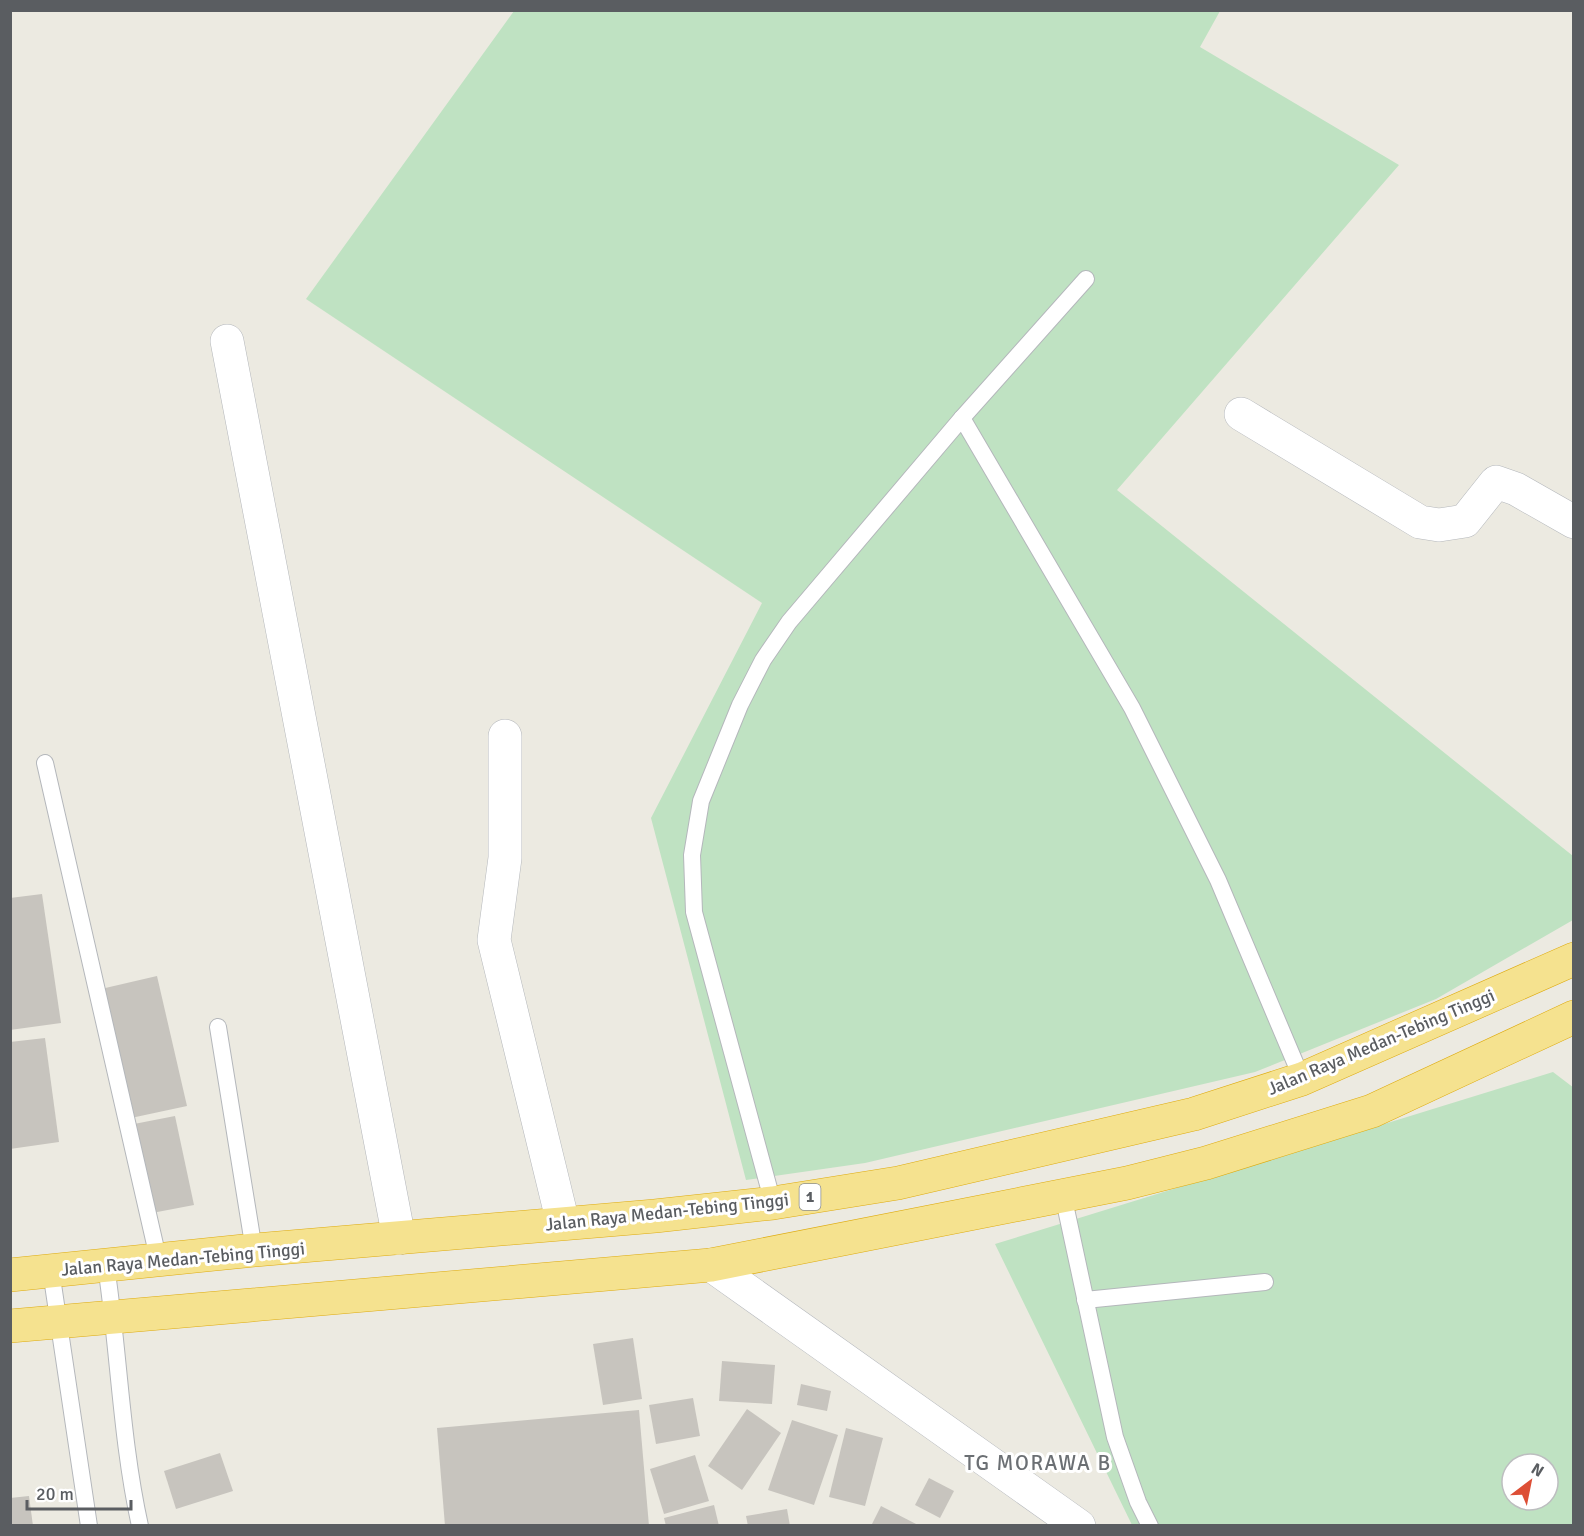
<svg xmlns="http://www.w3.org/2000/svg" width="1584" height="1536" font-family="Signika,sans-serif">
<rect width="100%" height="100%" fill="#eceae1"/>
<g fill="#bfe2c2" fill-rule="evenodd">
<path d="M 514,11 L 1220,11 L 1200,47 L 1399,165 L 1117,490 L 1573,856 L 1573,920 L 1436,999 L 1255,1072 L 865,1163 L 746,1180 L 651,818 L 762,603 L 306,299 Z"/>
<path d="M 1553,1072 L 1574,1088 L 1573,1525 L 1132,1525 L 995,1244 ZM 1512,1464 L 1548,1464 L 1548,1500 L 1512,1500 Z"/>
</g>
<g fill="#c7c4be">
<path d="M 42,894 L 61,1023 L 10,1030 L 10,898 Z"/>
<path d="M 157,976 L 187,1106 L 131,1118 L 101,989 Z"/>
<path d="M 45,1038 L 59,1142 L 10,1149 L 10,1042 Z"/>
<path d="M 175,1116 L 194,1205 L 152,1213 L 134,1124 Z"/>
<path d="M 633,1338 L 642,1399 L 603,1405 L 593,1344 Z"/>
<path d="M 722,1361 L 775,1365 L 772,1404 L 719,1401 Z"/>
<path d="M 801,1384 L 831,1391 L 827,1411 L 797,1405 Z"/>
<path d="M 693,1398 L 700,1436 L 656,1444 L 649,1405 Z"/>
<path d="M 747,1409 L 781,1433 L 742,1490 L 708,1466 Z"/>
<path d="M 639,1410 L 649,1526 L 445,1526 L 437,1428 Z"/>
<path d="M 792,1420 L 838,1435 L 814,1505 L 768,1490 Z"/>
<path d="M 846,1428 L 883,1438 L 865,1506 L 829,1497 Z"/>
<path d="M 220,1453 L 233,1491 L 176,1509 L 164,1471 Z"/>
<path d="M 695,1455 L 709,1501 L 664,1514 L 650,1469 Z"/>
<path d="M 929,1478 L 954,1491 L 940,1518 L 915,1505 Z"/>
<path d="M 29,1496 L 33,1526 L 10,1526 L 10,1498 Z"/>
<path d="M 714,1505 L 719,1526 L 666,1526 L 664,1518 Z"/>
<path d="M 881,1506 L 920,1526 L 871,1526 Z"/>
<path d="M 787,1509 L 790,1526 L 748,1526 L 746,1516 Z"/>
</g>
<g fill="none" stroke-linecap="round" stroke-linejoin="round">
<defs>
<g id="lane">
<path d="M 962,418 L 1132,708 L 1218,880 L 1302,1079"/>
<path d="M 45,763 L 159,1262"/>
<path d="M 218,1027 L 254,1250"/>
<path d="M 1063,1195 L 1115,1437 L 1138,1502 L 1150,1526"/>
<path d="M 773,1203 L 694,912 L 692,855 L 701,801 L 740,705 L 763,660 L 789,622 L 962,418 L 1086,279"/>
<path d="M 106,1266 C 119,1352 121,1440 140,1526"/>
<path d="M 51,1271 L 89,1526"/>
<path d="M 1085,1300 L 1265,1282"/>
</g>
<g id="street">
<path d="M 227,341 L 399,1238"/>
<path d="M 1241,414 L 1420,522 L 1439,525 L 1465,521 L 1496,482 L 1516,489 L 1574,522"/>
<path d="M 505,736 L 505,858 L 494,940 L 563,1223"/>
</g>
<path id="secondary" d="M 711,1265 L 1079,1526"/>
<g id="highway">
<path d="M 10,1275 L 254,1250 L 655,1216 L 773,1203 L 898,1183 L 1194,1114 L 1302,1079 L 1574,959"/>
<path d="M 10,1326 L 711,1265 L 1127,1183 L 1206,1163 L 1372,1111 L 1574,1017"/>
</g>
</defs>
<use href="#lane" stroke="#b4b7bb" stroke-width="18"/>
<use href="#street" stroke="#b4b7bb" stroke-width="34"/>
<use href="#secondary" stroke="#b5b8bd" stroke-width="34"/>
<use href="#highway" stroke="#deab0f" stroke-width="34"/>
<use href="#lane" stroke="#fff" stroke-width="16"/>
<use href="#street" stroke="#fff" stroke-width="33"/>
<use href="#secondary" stroke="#fff" stroke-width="33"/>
<use href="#highway" stroke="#f5e28f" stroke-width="33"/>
</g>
<g text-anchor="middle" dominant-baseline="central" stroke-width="6" stroke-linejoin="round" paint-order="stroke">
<rect fill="#fff" stroke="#8c8e90" stroke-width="1.5" x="799.5" y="1184" width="21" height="26" rx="4.5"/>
<g font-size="16" font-weight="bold" fill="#5a5d61">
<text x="810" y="1197">1</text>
</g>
<g font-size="18" fill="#5a5d61" stroke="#fff">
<text transform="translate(1381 1042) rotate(-23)">Jalan Raya Medan-Tebing Tinggi</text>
<text transform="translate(667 1212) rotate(-6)">Jalan Raya Medan-Tebing Tinggi</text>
<text transform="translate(183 1259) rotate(-5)">Jalan Raya Medan-Tebing Tinggi</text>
</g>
<g font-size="21" letter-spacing="1.5" fill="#6b6f73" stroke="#fff">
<text x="1038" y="1463">TG MORAWA B</text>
</g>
</g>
<rect width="1584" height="1536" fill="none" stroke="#5a5d61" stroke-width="24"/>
<g transform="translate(1530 1482) rotate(32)"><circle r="28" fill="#ffffff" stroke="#bdbec0" stroke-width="1.5"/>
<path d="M0-4.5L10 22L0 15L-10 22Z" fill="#dd4f36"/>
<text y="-9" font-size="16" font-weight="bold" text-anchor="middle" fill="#5a5d61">N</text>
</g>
<path d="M27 1500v9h104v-9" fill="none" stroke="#5a5d61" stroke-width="3"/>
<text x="36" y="1500" font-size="18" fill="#5a5d61" stroke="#ffffff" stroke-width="4.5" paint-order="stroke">20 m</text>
</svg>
